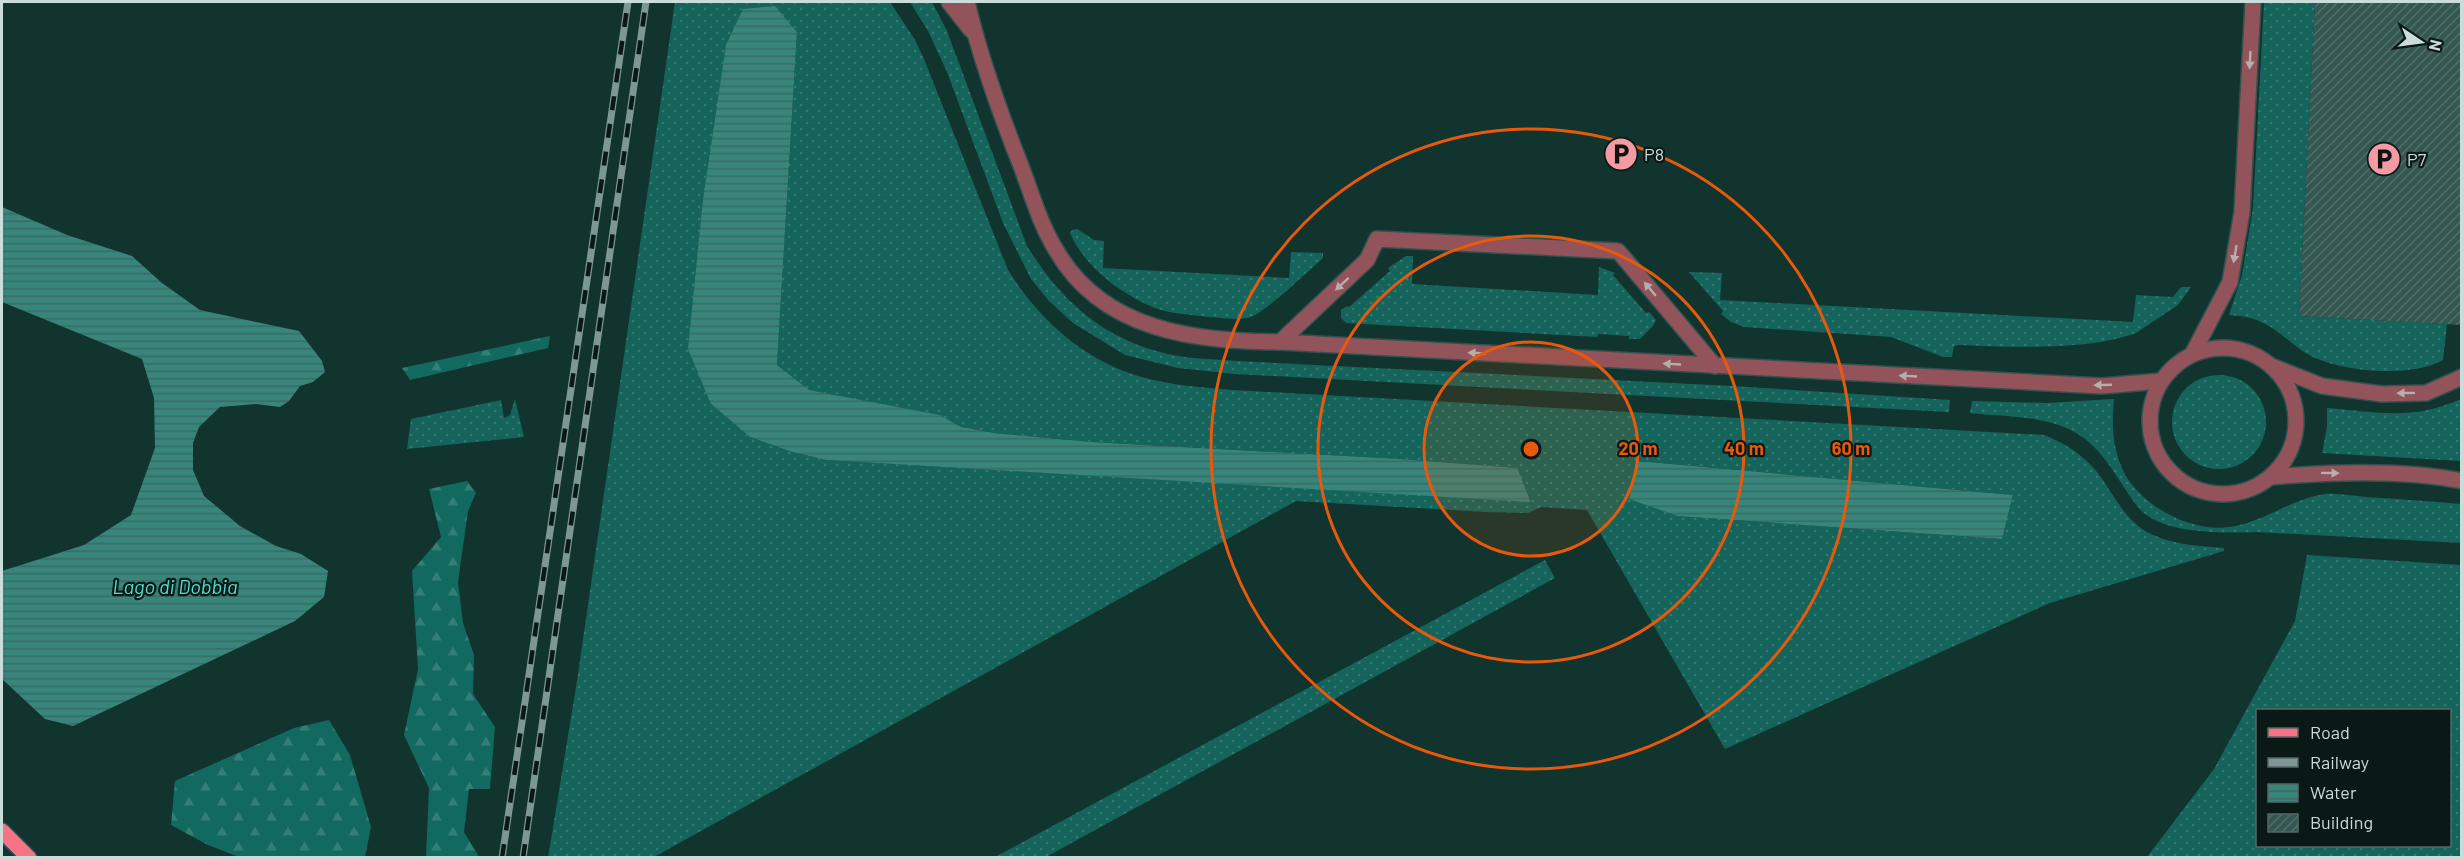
<svg xmlns="http://www.w3.org/2000/svg" width="2463" height="859" font-family="Barlow,sans-serif">
<defs>
<pattern id="grass-dots" width="8" height="8" patternUnits="userSpaceOnUse" patternTransform="scale(1.5)"><rect width="8" height="8" fill="#14645b"/><path d="M2 2h.1M6 6h.1" fill="none" stroke="#357a72" stroke-width="1.8" stroke-linecap="round"/></pattern>
<pattern id="forest-firs" width="22" height="20" patternUnits="userSpaceOnUse" patternTransform="scale(1.5)"><rect width="22" height="20" fill="#12695f"/><path d="M5 1l3.5 6h-7zM16 11l3.5 6h-7z" fill="#337e75"/></pattern>
<pattern id="water-rules" width="6" height="5" patternUnits="userSpaceOnUse" patternTransform="scale(1.5)"><rect width="6" height="5" fill="#37857b"/><path d="M0 2.5h6" fill="none" stroke="#396a64"/></pattern>
<pattern id="building-hatch" width="6" height="6" patternUnits="userSpaceOnUse" patternTransform="scale(1.5)"><rect width="6" height="6" fill="#345752"/><path d="M-1 1l2-2M0 6l6-6M5 7l2-2" fill="none" stroke="#506f6a"/></pattern>
</defs>
<rect width="100%" height="100%" fill="#11342f"/>
<g fill="url(#grass-dots)" fill-rule="evenodd">
<path d="M 675,2 L 890,2 L 915,40 L 924,59 L 1008,270 C 1036,315 1078,355 1129,373 C 1162,385 1199,387 1233,390 L 2044,435 C 2065,443 2082,454 2097,472 C 2114,494 2125,522 2151,534 C 2174,545 2199,546 2224,548 L 2224,551 L 2050,603 L 1725,749 L 1587,510 L 1541,507 L 1528,513 L 1486,512 L 1296,501 L 654,857 L 548,858 L 577,681 ZM 775,6 L 797,32 L 777,365 L 808,390 L 939,415 L 961,427 L 995,433 L 1092,442 L 1401,459 L 1516,468 L 1531,501 L 826,460 L 792,452 L 750,437 L 711,404 ZM 1638,461 L 1639,461 L 2013,495 L 2002,539 L 1677,516 L 1630,499 Z"/>
<path d="M 910,2 L 932,2 L 947,31 L 1027,246 C 1062,302 1103,339 1168,354 C 1191,359 1214,359 1237,361 L 1732,386 L 1950,400 L 1949,412 L 1235,374 L 1178,368 L 1125,355 L 1073,323 L 1049,301 L 1031,279 L 1003,223 L 947,72 L 928,31 Z"/>
<path d="M 2264,2 L 2315,2 L 2299,316 L 2447,324 L 2443,360 C 2411,378 2343,372 2311,356 C 2293,347 2280,330 2261,322 C 2251,317 2240,316 2229,315 L 2242,275 L 2253,208 Z"/>
<path d="M 1077,229 L 1094,240 L 1104,241 L 1103,268 L 1289,278 L 1291,252 L 1323,253 L 1323,258 C 1308,271 1267,311 1251,317 C 1239,321 1223,318 1210,317 C 1192,315 1172,314 1155,308 C 1122,295 1084,266 1070,233 L 1072,230 Z"/>
<path d="M 1406,256 L 1413,256 L 1412,284 L 1598,295 L 1599,267 L 1615,273 L 1613,275 L 1646,313 L 1649,312 L 1656,320 L 1653,326 L 1640,339 L 1629,339 L 1629,336 L 1598,334 L 1597,337 L 1346,323 L 1341,318 L 1341,310 L 1347,306 L 1349,307 L 1390,271 L 1388,268 Z"/>
<path d="M 1689,272 L 1722,273 L 1720,300 L 2133,322 L 2136,295 L 2173,297 L 2181,287 L 2191,287 L 2178,305 L 2136,333 C 2087,351 2010,347 1958,345 L 1954,346 L 1952,357 L 1943,357 L 1891,337 L 1744,327 L 1731,322 L 1721,314 L 1723,311 Z"/>
<circle cx="2219" cy="422" r="47"/>
<path d="M 515,399 L 524,437 L 407,449 L 411,419 L 501,400 L 504,418 L 510,415 Z"/>
<path d="M 2114,399 C 2112,423 2112,443 2121,466 C 2136,504 2190,533 2230,527 C 2264,522 2291,499 2325,494 C 2338,493 2353,496 2366,497 C 2398,499 2430,501 2461,504 L 2461,543 L 2256,532 C 2224,533 2160,535 2138,507 C 2119,483 2107,454 2081,436 C 2050,415 2006,417 1970,413 L 1972,401 L 2047,403 Z"/>
<path d="M 2461,399 L 2461,461 L 2322,453 L 2327,427 L 2327,408 C 2379,412 2412,421 2461,399 Z"/>
<path d="M 2307,555 L 2461,565 L 2461,857 L 2147,857 L 2214,769 L 2295,621 ZM 2258,710 L 2450,710 L 2450,846 L 2258,846 Z"/>
<path d="M 1545,560 L 1555,578 L 1046,857 L 995,857 Z"/>
</g>
<g fill="url(#forest-firs)">
<path d="M 550,336 L 548,348 L 410,380 L 402,368 Z"/>
<path d="M 467,481 L 476,493 L 468,511 L 458,582 L 463,623 L 474,655 L 473,694 L 495,727 L 490,789 L 469,789 L 464,832 L 478,855 L 477,857 L 426,857 L 429,788 L 404,735 L 418,669 L 412,571 L 441,537 L 429,489 Z"/>
<path d="M 329,720 L 350,755 L 371,827 L 365,857 L 239,857 L 208,845 L 171,825 L 175,781 L 294,728 Z"/>
</g>
<g fill="url(#water-rules)">
<path d="M 775,6 L 797,32 L 777,365 L 809,390 L 940,415 L 961,427 L 995,433 L 1092,442 L 1401,459 L 1517,468 L 1531,502 L 826,460 L 792,452 L 750,437 L 711,404 L 688,349 L 703,200 L 726,45 L 743,9 Z"/>
<path d="M 2,207 L 67,235 L 132,256 L 162,283 L 200,310 L 299,331 L 322,361 L 325,372 L 313,382 L 300,386 L 289,401 L 280,407 L 256,404 L 220,407 L 199,427 L 193,443 L 193,470 L 204,496 L 240,526 L 276,546 L 301,554 L 328,571 L 324,597 L 295,621 L 73,726 L 45,719 L 2,679 L 2,571 L 84,545 L 131,515 L 155,448 L 154,398 L 142,359 L 2,302 Z"/>
<path d="M 1638,461 L 2013,495 L 2002,539 L 1677,516 L 1629,499 Z"/>
</g>
<path fill="url(#building-hatch)" d="M 2315,2 L 2462,2 L 2462,325 L 2299,316 Z"/>
<g fill="none" stroke-linecap="round" stroke-linejoin="round">
<defs>
<g id="minor">
<path d="M 949,2 L 971,30"/>
<path d="M 967,2 C 980,58 1000,113 1021,166 C 1032,195 1040,224 1056,250 C 1103,332 1196,341 1280,342 L 2102,386 L 2161,381"/>
<path d="M 1280,342 L 1367,260 L 1377,239 L 1618,251 L 1715,366"/>
<circle cx="2223" cy="421" r="73"/>
<path d="M 2193,353 L 2230,282 L 2242,212 L 2253,2"/>
<path d="M 2274,367 L 2322,386 L 2382,394 L 2426,393 L 2462,377"/>
<path d="M 2271,477 C 2330,472 2403,469 2462,481"/>
</g>
<path id="major" d="M 2,831 L 29,858"/>
</defs>
<use href="#minor" stroke="#32524e" stroke-width="18"/>
<use href="#major" stroke="#32524e" stroke-width="18"/>
<use href="#minor" stroke="#93535a" stroke-width="15"/>
<use href="#major" stroke="#f67285" stroke-width="15"/>
<defs>
<g id="rail">
<path d="M 502,858 L 628,2"/>
<path d="M 523,858 L 646,2"/>
</g>
</defs>
<use href="#rail" stroke="#7e9794" stroke-width="7"/>
<use href="#rail" stroke="#0a1916" stroke-width="4.5" stroke-dasharray="14" stroke-linecap="butt"/>
</g>
<defs><path id="oneway-solid" d="M-6-.8H1V-3.2L6.5 0L1 3.2V.8H-6Z" transform="scale(1.5)"/></defs>
<g fill="#b7adad">
<use href="#oneway-solid" transform="translate(2250 60) rotate(93)"/>
<use href="#oneway-solid" transform="translate(2235 254) rotate(100)"/>
<use href="#oneway-solid" transform="translate(1342 284) rotate(137)"/>
<use href="#oneway-solid" transform="translate(1650 289) rotate(-130)"/>
<use href="#oneway-solid" transform="translate(1477 353) rotate(-177)"/>
<use href="#oneway-solid" transform="translate(1672 364) rotate(-177)"/>
<use href="#oneway-solid" transform="translate(1908 376) rotate(-177)"/>
<use href="#oneway-solid" transform="translate(2103 385) rotate(178)"/>
<use href="#oneway-solid" transform="translate(2406 393) rotate(179)"/>
<use href="#oneway-solid" transform="translate(2330 473) rotate(1)"/>
</g>
<circle cx="1531" cy="449" r="107" fill="#e8590c" fill-opacity=".12"/>
<g fill="none" stroke="#e8590c" stroke-width="3">
<circle cx="1531" cy="449" r="107"/>
<circle cx="1531" cy="449" r="213"/>
<circle cx="1531" cy="449" r="320"/>
</g>
<defs>
<symbol id="parking-disc" viewBox="-11 -11 22 22"><circle r="9.5" fill="#f49aa3" stroke="#0a1916"/><path d="M-3.5-5.5H1a3.5 3.5 0 0 1 0 7H-1V5.5H-3.5ZM-1-3.4V-.6H.8a1.4 1.4 0 0 0 0-2.8Z" fill="#111"/></symbol>
</defs>
<g fill-rule="evenodd">
<use href="#parking-disc" x="1602" y="135" width="38" height="38"/>
<use href="#parking-disc" x="2365" y="140" width="38" height="38"/>
</g>
<g text-anchor="middle" dominant-baseline="central" stroke-width="4.5" stroke-linejoin="round" paint-order="stroke">
<g font-size="18" fill="#caddda" stroke="#0a1916" text-anchor="start">
<text x="1644" y="154">P8</text>
<text x="2407" y="159">P7</text>
</g>
<g font-size="20" font-style="italic" fill="#49e1cf" stroke="#0a1916">
<text x="175" y="586">Lago di Dobbia</text>
</g>
</g>
<circle cx="1531" cy="449" r="9" fill="#e8590c" stroke="#0a1916" stroke-width="3"/>
<g font-size="18" text-anchor="middle" font-weight="bold" fill="#e8590c" stroke="#0a1916" stroke-width="4.5" stroke-linejoin="round" paint-order="stroke">
<text x="1638" y="455">20 m</text>
<text x="1744" y="455">40 m</text>
<text x="1851" y="455">60 m</text>
</g>
<rect width="2463" height="859" fill="none" stroke="#caddda" stroke-width="6"/>
<rect x="2256" y="709" width="195" height="138" fill="#0a1916" stroke="#576764" stroke-width="1.5"/>
<rect x="2268" y="728" width="30" height="9" fill="#f67285" stroke="#576764" stroke-width="1.5"/>
<text x="2310" y="739" font-size="18" fill="#caddda">Road</text>
<rect x="2268" y="758" width="30" height="9" fill="#7e9794" stroke="#576764" stroke-width="1.5"/>
<text x="2310" y="769" font-size="18" fill="#caddda">Railway</text>
<rect x="2268" y="784" width="30" height="18" fill="url(#water-rules)" stroke="#576764" stroke-width="1.5"/>
<text x="2310" y="799" font-size="18" fill="#caddda">Water</text>
<rect x="2268" y="814" width="30" height="18" fill="url(#building-hatch)" stroke="#576764" stroke-width="1.5"/>
<text x="2310" y="829" font-size="18" fill="#caddda">Building</text>
<g transform="translate(2421 42) rotate(103)" stroke="#0a1916" stroke-width="4.5" paint-order="stroke">
<path d="M0-4.5L10 22L0 15L-10 22Z" fill="#caddda"/>
<text y="-9" font-size="16" font-weight="bold" text-anchor="middle" fill="#caddda">N</text>
</g>
</svg>
